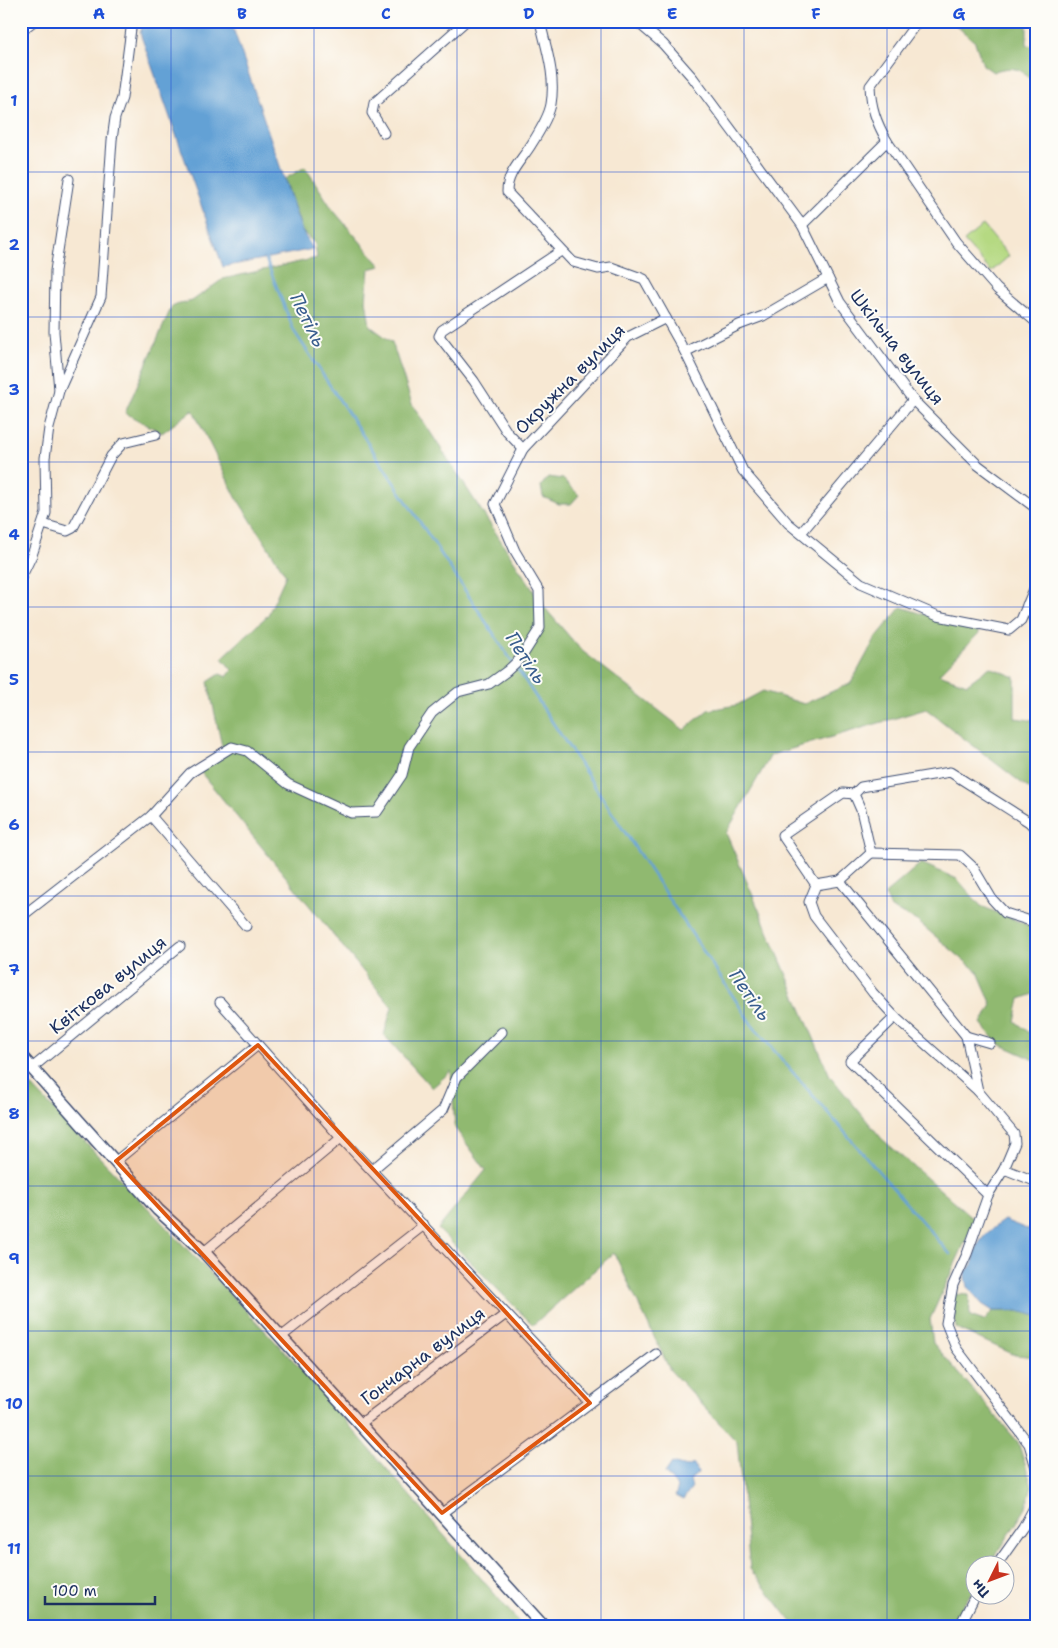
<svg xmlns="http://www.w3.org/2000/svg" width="1058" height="1648" font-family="'Shantell Sans',sans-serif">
<rect width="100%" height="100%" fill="#fdfcf7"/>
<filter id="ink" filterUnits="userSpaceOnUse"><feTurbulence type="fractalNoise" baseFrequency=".02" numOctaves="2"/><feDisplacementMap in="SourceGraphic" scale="10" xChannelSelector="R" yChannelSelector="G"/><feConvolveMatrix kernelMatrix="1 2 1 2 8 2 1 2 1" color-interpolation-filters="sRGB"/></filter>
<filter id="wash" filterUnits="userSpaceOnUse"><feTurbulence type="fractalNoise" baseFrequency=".0096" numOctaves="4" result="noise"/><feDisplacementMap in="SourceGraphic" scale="20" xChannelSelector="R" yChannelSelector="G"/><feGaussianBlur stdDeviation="1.12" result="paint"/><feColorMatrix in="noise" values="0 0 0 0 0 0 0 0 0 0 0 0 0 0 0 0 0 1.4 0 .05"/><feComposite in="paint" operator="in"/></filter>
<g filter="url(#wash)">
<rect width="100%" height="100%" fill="#f7e8d3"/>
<path fill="#b5d982" stroke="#688470" d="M 983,225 L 1009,256 L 991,272 L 964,241 Z"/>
<g fill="#90b970" stroke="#567467">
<path d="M 951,21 L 1027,23 L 1027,45 L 1037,47 L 1037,84 C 1030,82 1030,78 1024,73 C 1015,66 1002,68 993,72 L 983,65 L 975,42 Z"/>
<path d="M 305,167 L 333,210 L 381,266 L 369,269 L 366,300 L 370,326 L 392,342 L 412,404 L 544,607 L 581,650 L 684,730 L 708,710 L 737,705 L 763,691 L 804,704 L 851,683 L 875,639 L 901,607 L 980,632 L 939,674 L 967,684 L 990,667 L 1015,677 L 1015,718 L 1037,721 L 1037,795 L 926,709 L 771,755 L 726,833 L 830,1076 L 882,1139 L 975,1220 L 930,1319 L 933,1343 L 1018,1442 L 1032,1486 L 1026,1508 L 990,1565 L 976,1566 L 975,1587 L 949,1627 L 796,1627 L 750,1569 L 737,1442 L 670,1370 L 614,1253 L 533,1325 L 438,1229 L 486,1170 L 455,1128 L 451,1071 L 432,1088 L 384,1035 L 392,1007 L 198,769 L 223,751 L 208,682 L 220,674 L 227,677 L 232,670 L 222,658 L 268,615 L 286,575 L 236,497 L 193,410 L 162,433 L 125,413 L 172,306 L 192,301 L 223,279 L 317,258 L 315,244 L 302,231 L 285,179 Z"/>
<path d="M 548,477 L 563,479 L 579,495 L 571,504 L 559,504 L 543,497 L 541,486 Z"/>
<path d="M 921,863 L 957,879 L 981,906 L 1037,929 L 1037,993 L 1020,999 L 1015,1021 L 1037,1039 L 1037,1061 L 997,1043 L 981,1023 L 992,1005 L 978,972 L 917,921 L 891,908 L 885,894 Z"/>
<path d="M 21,1075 L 293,1360 L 523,1627 L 21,1627 Z"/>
<path d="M 953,1294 L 969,1295 L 970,1316 L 984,1321 L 993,1311 L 1018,1311 L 1037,1316 L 1037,1357 L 1015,1355 L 956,1328 Z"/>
</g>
<g fill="#63a1d5" stroke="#3f689a">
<path d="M 144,21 L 229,21 L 232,25 L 302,231 L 313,249 L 223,267 L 140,33 Z"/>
<path d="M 1004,1220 L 1037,1233 L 1037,1316 L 1018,1311 L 993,1311 L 982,1304 L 968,1287 L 965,1272 C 976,1262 972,1262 976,1250 C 979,1238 994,1227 1004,1220 Z"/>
<path d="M 672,1463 L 686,1467 L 694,1464 L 698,1473 L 690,1480 L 692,1488 L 683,1500 L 675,1496 L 678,1488 L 665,1473 Z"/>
</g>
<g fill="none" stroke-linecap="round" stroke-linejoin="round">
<g stroke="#63a1d5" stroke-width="2.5">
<path d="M 265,257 L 294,331 L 513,663"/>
<path d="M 516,667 L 752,1025 L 950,1254"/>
</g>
</g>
</g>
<g filter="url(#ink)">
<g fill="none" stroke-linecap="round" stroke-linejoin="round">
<defs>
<g id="street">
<path d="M 540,21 C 546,48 556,76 551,104 C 549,117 538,134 531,145 C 521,161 507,173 507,192 L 573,262 L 598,269 L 611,267 L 644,279 L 685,352 L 739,325 L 763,316 L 828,278"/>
<path d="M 636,21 L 663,44 L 693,78 L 802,225 L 840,302 L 913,400 L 978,465 L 1037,509"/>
<path d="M 21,31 L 34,21"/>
<path d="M 384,133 L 372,113 L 374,103 L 466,21"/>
<path d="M 887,141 C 876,122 871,107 870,86 L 918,21"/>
<path d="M 802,225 L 887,141 L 956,242 L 997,289 L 1037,323"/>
<path d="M 685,352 L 743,471 L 788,523 L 861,583 L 938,616 L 1009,630 L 1021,620 L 1037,582"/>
<path d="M 59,390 L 54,332 L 55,271 L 69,179"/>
<path d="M 523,449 L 507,432 L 474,381 L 439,336 L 442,330 L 561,251"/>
<path d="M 43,524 L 67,531 L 73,528 L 111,456 L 123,443 L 156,435"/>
<path d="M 801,533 L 913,400"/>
<path d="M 21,578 L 32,555 L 46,513 L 45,458 L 49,428 L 59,391 L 101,297 L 112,140 L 115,118 L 122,98 L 132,21"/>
<path d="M 1027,605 L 1037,625"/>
<path d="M 151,816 L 246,926"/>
<path d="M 871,853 L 960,855 L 973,867 L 992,899 L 1005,913 L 1037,923"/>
<path d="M 840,881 L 816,885 L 809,902 L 814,916 L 873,993 L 895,1017"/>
<path d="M 816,885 L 782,835 L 843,793 L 854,794"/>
<path d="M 21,917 L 151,816 L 190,773 L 232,747 L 247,751 L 288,784 L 351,813 L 377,812 L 402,775 L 409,747 L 432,713 L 458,692 L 489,684 L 507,671 L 521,658 L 540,628 L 539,591 L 515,551 L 495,504 L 523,449 L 628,337 L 666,318"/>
<path d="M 220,1002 L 341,1138 L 590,1403"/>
<path d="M 966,1036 L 840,881 L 871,853 L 861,810 L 854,794 L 861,787 L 950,772 L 1029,822 L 1037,830"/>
<path d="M 990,1043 L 966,1036 L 978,1091 L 1014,1134 L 1015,1143 L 1004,1169 L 988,1195 L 967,1254 L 953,1285 L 946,1323 L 956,1348 L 1029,1444 L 1037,1471"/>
<path d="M 32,1068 L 180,946"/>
<path d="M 978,1091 L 895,1017 L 850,1061 L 988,1195"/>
<path d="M 116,1161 L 258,1045"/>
<path d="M 1004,1169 L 1037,1182"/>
<path d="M 372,1170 L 443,1110 L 457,1077 L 502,1032"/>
<path d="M 204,1252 L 341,1138"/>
<path d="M 281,1337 L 424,1225"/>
<path d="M 360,1424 L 506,1314"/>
<path d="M 442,1513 L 656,1354"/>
<path d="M 996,1566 L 1023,1528 L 1037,1502"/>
<path d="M 959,1627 L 976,1594"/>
</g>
<path id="secondary" d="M 21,1056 L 158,1210 L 204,1252 L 544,1627"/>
</defs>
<use href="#street" stroke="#3c4b70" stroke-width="11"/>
<use href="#secondary" stroke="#3c4b70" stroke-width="14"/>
<use href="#street" stroke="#fff" stroke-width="9"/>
<use href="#secondary" stroke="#fff" stroke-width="11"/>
</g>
</g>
<path fill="#de5710" fill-opacity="0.2" stroke="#de5710" stroke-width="4" stroke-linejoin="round" d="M 258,1045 L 590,1403 L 442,1513 L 116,1161 Z"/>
<path fill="none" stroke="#1d4ed8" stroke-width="1" stroke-opacity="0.55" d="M 171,21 L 171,1627M 314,21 L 314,1627M 457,21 L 457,1627M 601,21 L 601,1627M 744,21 L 744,1627M 887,21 L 887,1627M 21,172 L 1037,172M 21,317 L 1037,317M 21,462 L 1037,462M 21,607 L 1037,607M 21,752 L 1037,752M 21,896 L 1037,896M 21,1041 L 1037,1041M 21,1186 L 1037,1186M 21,1331 L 1037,1331M 21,1476 L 1037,1476"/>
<g text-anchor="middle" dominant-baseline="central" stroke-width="4" stroke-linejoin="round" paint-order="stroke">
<g font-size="18" fill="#1b2f5e" stroke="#fdfcf7">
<text transform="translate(897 347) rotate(52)">Шкільна вулиця</text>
<text transform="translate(570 379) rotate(-45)">Окружна вулиця</text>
<text transform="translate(108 985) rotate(-39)">Квіткова вулиця</text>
<text transform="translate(423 1356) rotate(-37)">Гончарна вулиця</text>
</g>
<g font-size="19" font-style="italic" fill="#385d8e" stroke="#fdfcf7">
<text transform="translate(308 320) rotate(64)">Петіль</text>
<text transform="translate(526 658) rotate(57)">Петіль</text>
<text transform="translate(750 995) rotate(55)">Петіль</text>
</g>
</g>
<rect width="1058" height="1648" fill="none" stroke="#fdfcf7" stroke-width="55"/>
<g transform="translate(990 1580) rotate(228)"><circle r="24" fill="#fdfcf7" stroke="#a3aaba"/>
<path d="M0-4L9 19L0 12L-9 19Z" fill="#c8321e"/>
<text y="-8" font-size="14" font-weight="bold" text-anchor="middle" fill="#1b2f5e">Пн</text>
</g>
<path d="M45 1596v8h110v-8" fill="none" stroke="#1b2f5e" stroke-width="2.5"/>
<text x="52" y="1596" font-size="15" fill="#1b2f5e" stroke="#fdfcf7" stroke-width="4" paint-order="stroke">100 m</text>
<rect x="28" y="28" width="1002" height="1592" fill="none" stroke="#1d4ed8" stroke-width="2"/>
<g font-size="16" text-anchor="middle" font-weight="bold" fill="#1d4ed8">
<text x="99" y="19">A</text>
<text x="242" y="19">B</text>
<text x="386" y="19">C</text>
<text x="529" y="19">D</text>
<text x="672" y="19">E</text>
<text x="816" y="19">F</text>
<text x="959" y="19">G</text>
<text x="14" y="106">1</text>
<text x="14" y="250">2</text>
<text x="14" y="395">3</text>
<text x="14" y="540">4</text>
<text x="14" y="685">5</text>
<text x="14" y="830">6</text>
<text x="14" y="975">7</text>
<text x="14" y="1119">8</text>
<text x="14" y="1264">9</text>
<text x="14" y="1409">10</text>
<text x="14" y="1554">11</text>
</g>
</svg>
